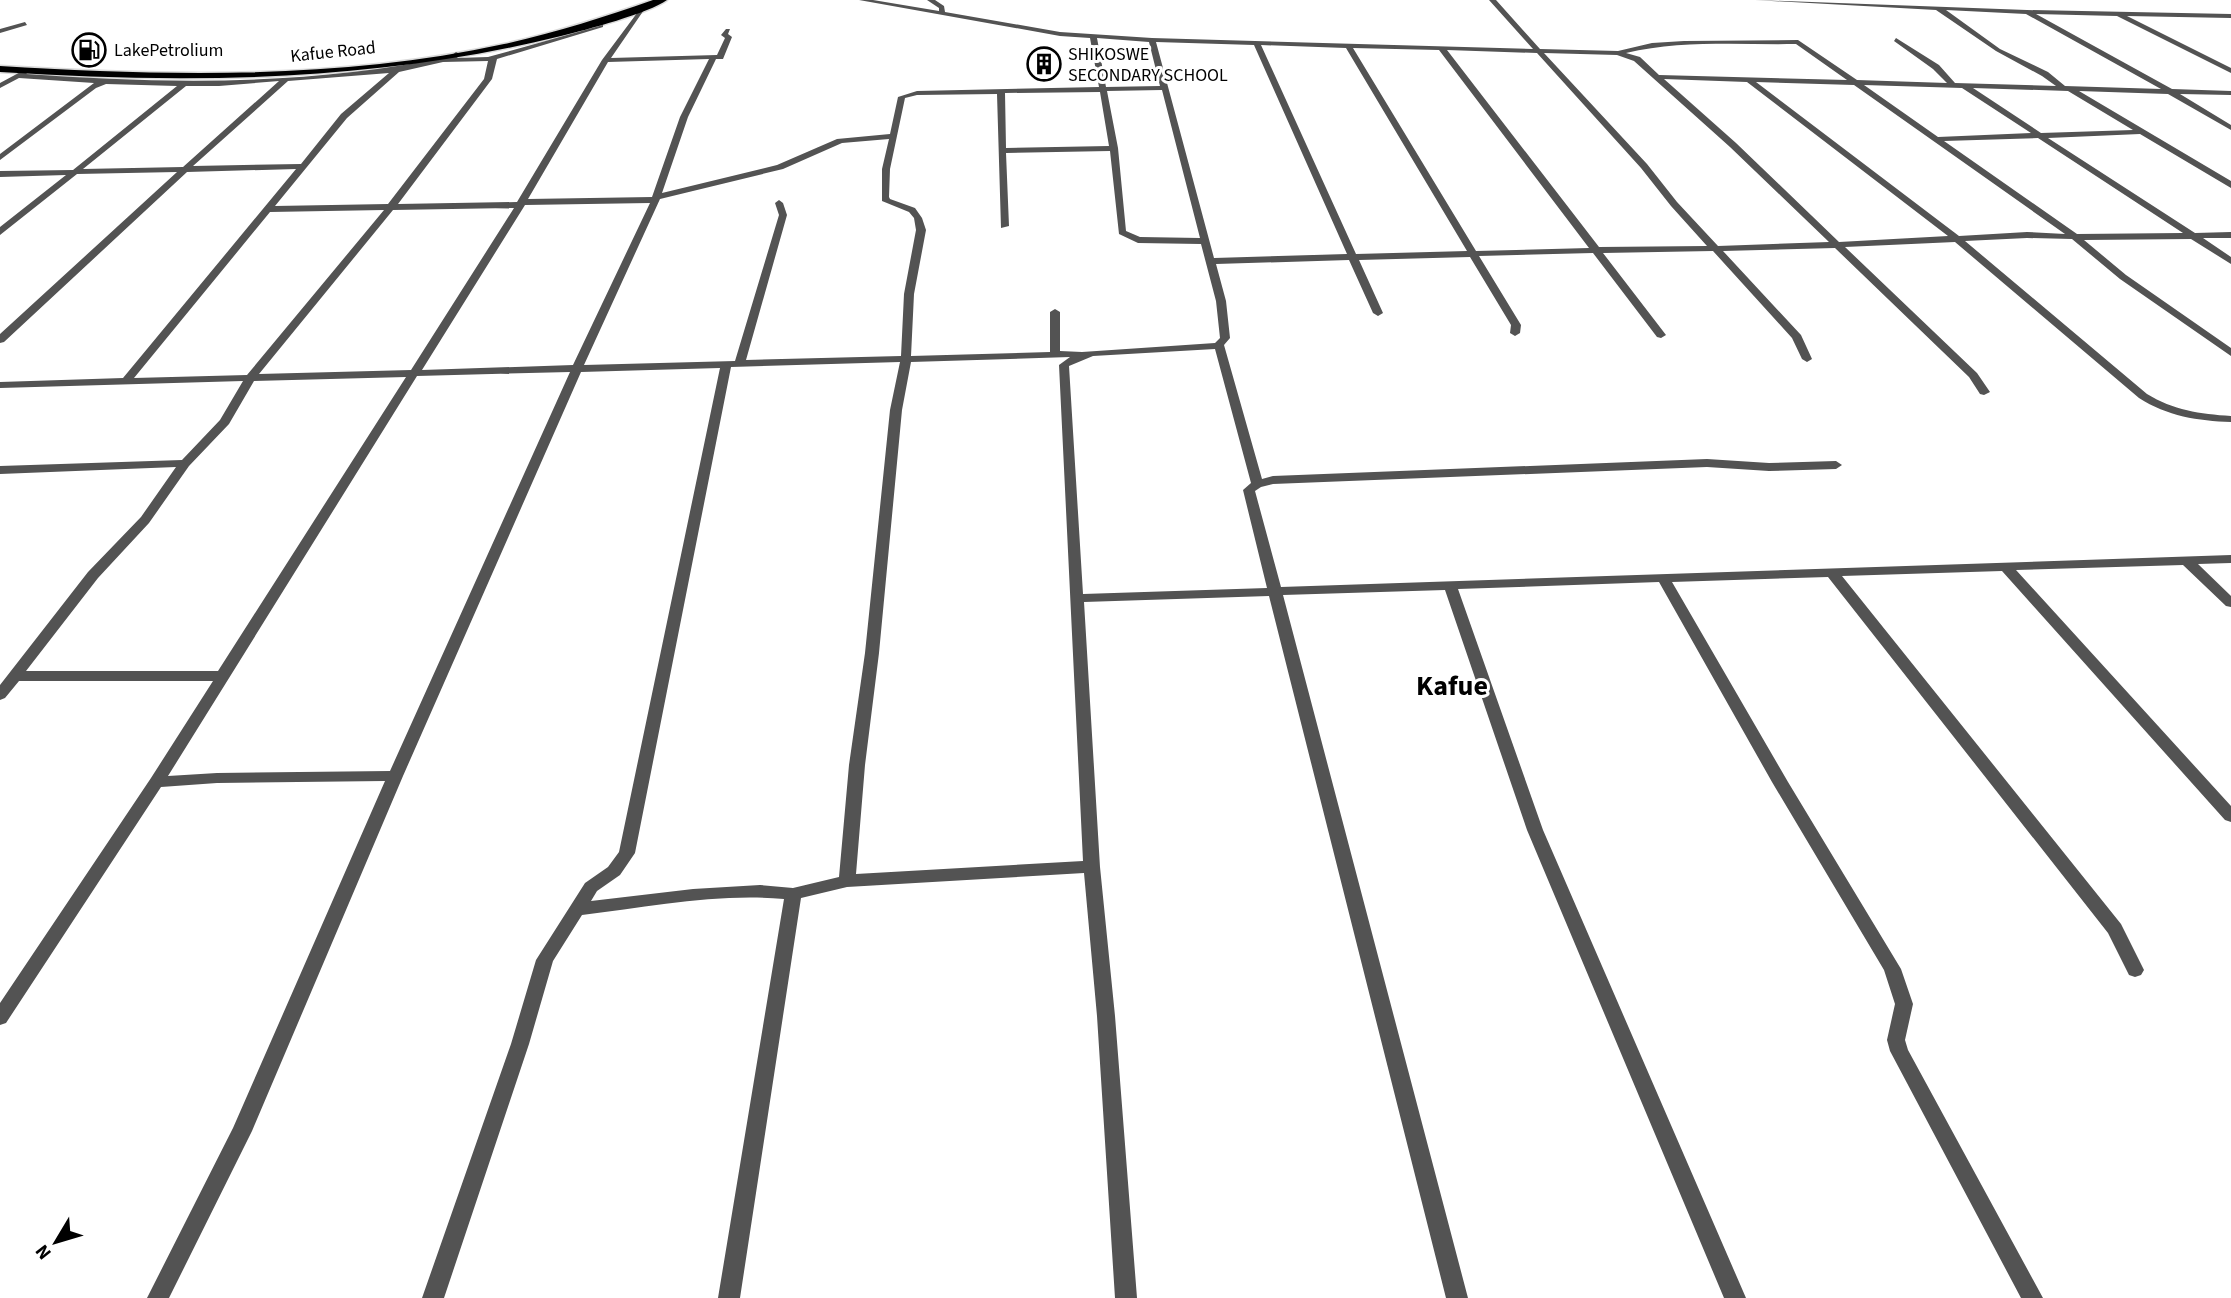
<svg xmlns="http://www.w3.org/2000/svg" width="2231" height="1298" font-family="'Source Sans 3',sans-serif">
<rect width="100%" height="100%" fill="#fff"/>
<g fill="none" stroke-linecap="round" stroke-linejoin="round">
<defs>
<path id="highway" d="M 653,0 L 667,0 C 649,13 586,30 561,36 C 376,82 189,84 0,72 L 0,66 C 168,76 339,80 504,44 C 555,33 604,17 653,0 Z"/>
</defs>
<use href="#highway" stroke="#dbdbdb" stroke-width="3"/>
<g fill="#535353" fill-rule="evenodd">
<path d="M 859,0 L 873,0 L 939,11 L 939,8 L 927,0 L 935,0 L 944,6 L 945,12 L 1060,32 L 1152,38 L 1533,49 L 1489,0 L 1496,0 L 1540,49 L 1618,51 L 1652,43 L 1684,41 L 1798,40 L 1857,80 L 1947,83 L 1933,69 L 1894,41 L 1896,38 L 1939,65 L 1955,83 L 2056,86 L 2042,76 L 1996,51 L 1936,10 L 1755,0 L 2027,10 L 2231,14 L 2231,18 L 2127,16 L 2231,68 L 2231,73 L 2117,16 L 2036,14 L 2172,89 L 2231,91 L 2231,95 L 2180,94 L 2231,125 L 2231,130 L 2168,94 L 2079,91 L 2231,181 L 2231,188 L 2140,134 L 2048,138 L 2195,233 L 2231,232 L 2231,238 L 2203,238 L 2231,257 L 2231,264 L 2191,239 L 2084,240 L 2126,275 L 2231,348 L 2231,356 L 2120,279 L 2072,239 L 2027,238 L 1965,241 L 2147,394 C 2173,410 2200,414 2231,416 L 2231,422 C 2198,421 2167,416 2139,398 L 1955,242 L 1845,247 L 1977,373 L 1990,392 L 1984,395 L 1980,394 L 1969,377 L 1835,248 L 1723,251 L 1801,335 L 1812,359 L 1807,362 L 1802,359 L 1792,338 L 1713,251 L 1603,253 L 1666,335 L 1661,338 L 1657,337 L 1593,253 L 1479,256 L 1521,325 L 1520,333 L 1515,336 L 1510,333 L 1511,325 L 1470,257 L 1359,260 L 1383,313 L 1378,316 L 1373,313 L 1349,260 L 1216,264 L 1226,301 L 1230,338 L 1224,345 L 1262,479 L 1273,476 L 1707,459 L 1769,463 L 1836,461 L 1842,465 L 1836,469 L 1769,471 L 1707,467 L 1273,484 L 1261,487 L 1255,491 L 1281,587 L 2231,555 L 2231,563 L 2198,564 L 2231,596 L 2231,607 L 2226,606 L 2183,565 L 2016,570 L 2231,806 L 2231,822 L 2225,820 L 2002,571 L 1842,576 L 2121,924 L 2144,970 L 2141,975 L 2135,977 L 2129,975 L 2108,933 L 1828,577 L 1672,582 L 1788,782 L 1901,969 L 1913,1004 L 1905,1040 L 1908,1050 L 2043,1298 L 2021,1298 L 1890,1051 L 1887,1040 L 1895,1004 L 1884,970 L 1772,782 L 1659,582 L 1458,589 L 1543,830 L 1746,1298 L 1724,1298 L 1527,830 L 1445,590 L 1283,595 L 1468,1298 L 1446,1298 L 1269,596 L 1084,602 L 1100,867 L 1115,1016 L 1137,1298 L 1115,1298 L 1097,1016 L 1084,873 L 847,887 L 801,898 L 740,1298 L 718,1298 L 784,899 C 717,893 649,907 582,915 L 553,961 L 529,1044 L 444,1298 L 422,1298 L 511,1044 L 536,960 L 585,883 L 608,867 L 619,852 L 720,368 L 581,372 L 403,776 L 252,1131 L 169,1298 L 147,1298 L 233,1128 L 385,781 L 217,783 L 161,787 L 6,1023 L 0,1025 L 0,1003 L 151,778 L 213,681 L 19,681 L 5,698 L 0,700 L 0,685 L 88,572 L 141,517 L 176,467 L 0,474 L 0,466 L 182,460 L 220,420 L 243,381 L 0,388 L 0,382 L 123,378 L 296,169 L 187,172 L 4,342 L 0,343 L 0,334 L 177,172 L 77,174 L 0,235 L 0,227 L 66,175 L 0,177 L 0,171 L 73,170 L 177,86 L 106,84 L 96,88 L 0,160 L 0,154 L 94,83 L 19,78 L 0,88 L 0,83 L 26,69 L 30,71 L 26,74 C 167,84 311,86 451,56 L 456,52 L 460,54 L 457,58 L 488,57 L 603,25 L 603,27 L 497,59 L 492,79 L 398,204 L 517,202 L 602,60 L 643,5 L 646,7 L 611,58 L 717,55 L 725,38 L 721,35 L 726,29 L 730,29 L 728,34 L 732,37 L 723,59 L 716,59 L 688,117 L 662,193 L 777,165 L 837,139 L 890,134 L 898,97 L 917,91 L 1099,87 L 1090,38 L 1060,36 ZM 1946,10 L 2026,14 L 2161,89 L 2065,86 L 2048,72 L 2000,49 ZM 1097,38 L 1149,42 L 1160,86 L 1106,87 ZM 1156,42 L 1254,45 L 1347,254 L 1214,258 ZM 1796,44 L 1847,80 L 1659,75 L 1640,57 L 1626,53 C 1681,40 1740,45 1796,44 ZM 1261,45 L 1346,48 L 1467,251 L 1356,254 ZM 1353,48 L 1439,50 L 1589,248 L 1476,251 ZM 1447,50 L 1537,53 L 1641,168 L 1671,206 L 1707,246 L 1599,247 ZM 1544,53 L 1617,55 L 1634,61 L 1730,147 L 1829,242 L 1718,246 L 1677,202 L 1647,164 ZM 709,59 L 680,117 L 652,197 L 528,199 L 608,62 ZM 488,61 L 484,79 L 388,204 L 275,206 L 347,118 L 399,72 L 443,62 ZM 389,73 L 341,114 L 301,164 L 193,166 L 288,81 ZM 1664,79 L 1747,82 L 1948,236 L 1839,242 L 1736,143 ZM 279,81 L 183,167 L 83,169 L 186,86 L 219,86 ZM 1756,82 L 1854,85 L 2065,234 L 2027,232 L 1959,236 ZM 1864,85 L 1962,88 L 2031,133 L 1938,137 ZM 1973,88 L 2068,91 L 2133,130 L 2041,133 ZM 1162,90 L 1200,238 L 1140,237 L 1126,231 L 1118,148 L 1107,91 ZM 1100,92 L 1109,146 L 1006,148 L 1005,93 ZM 997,94 L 1001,228 L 1009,226 L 1006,153 L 1110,151 L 1119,234 L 1138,243 L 1201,244 L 1216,301 L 1220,338 L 1215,343 L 1082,352 L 1060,351 L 1060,312 L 1055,309 L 1050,312 L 1050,352 L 911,356 L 914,294 L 926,230 L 922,218 L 915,208 L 890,199 L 889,197 L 890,169 L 905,98 L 917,95 ZM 2038,138 L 2183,233 L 2077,234 L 1944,141 ZM 889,139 L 882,169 L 882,201 L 909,212 L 914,218 L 916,230 L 904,294 L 901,356 L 746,360 L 787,215 L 783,203 L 779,200 L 775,203 L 779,215 L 735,361 L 584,365 L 660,199 L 783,169 L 842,143 ZM 650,203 L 573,365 L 422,370 L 525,205 ZM 514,208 L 411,370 L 259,374 L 393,210 ZM 384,210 L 247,375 L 134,378 L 270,212 ZM 1215,349 L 1251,483 L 1243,490 L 1267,588 L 1083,594 L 1069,366 L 1093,356 ZM 1070,357 L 1059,365 L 1083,861 L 856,874 L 865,765 L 879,653 L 902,410 L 911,362 ZM 900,362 L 890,410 L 865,653 L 849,765 L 839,877 L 793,888 L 760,885 L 693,889 L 591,901 L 597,891 L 620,875 L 635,853 L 731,367 ZM 570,372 L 390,771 L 217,773 L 168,776 L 417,376 ZM 406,377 L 218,671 L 26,671 L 98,578 L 149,523 L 189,466 L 229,424 L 254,381 Z"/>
<path d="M 25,22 L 27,25 L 0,33 L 0,29 Z"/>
</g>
<use href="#highway" fill="#000" fill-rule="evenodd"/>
</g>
<defs>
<symbol id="fuel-ring" viewBox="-11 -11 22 22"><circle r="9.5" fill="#fff" stroke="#000" stroke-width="1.5"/><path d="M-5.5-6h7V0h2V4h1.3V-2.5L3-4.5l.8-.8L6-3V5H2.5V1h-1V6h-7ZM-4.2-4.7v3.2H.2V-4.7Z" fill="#000"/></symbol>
<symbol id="building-ring" viewBox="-11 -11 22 22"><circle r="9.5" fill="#fff" stroke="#000" stroke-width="1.5"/><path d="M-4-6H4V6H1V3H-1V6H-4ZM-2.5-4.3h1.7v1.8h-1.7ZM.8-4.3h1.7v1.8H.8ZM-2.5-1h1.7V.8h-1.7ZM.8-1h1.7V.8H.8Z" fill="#000"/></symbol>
</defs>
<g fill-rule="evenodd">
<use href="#fuel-ring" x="70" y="31" width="38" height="38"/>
<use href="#building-ring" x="1025" y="45" width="38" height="38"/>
</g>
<g text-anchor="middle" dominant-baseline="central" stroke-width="6" stroke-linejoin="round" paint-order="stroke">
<g font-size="18" fill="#000" stroke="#fff" text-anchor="start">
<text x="114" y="50">LakePetrolium</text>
<text x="1068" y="54">SHIKOSWE<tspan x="1068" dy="21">SECONDARY SCHOOL</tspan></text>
</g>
<g font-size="18" fill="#000" stroke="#fff">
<text transform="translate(333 52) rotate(-6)">Kafue Road</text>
</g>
<g font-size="28" font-weight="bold" fill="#000" stroke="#fff">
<text x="1452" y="686">Kafue</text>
</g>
</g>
<g transform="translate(56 1242) rotate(232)" stroke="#ffffff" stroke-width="5" paint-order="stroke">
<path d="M0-5L12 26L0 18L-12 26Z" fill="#000000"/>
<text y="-10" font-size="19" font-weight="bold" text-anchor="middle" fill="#000000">N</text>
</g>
</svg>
